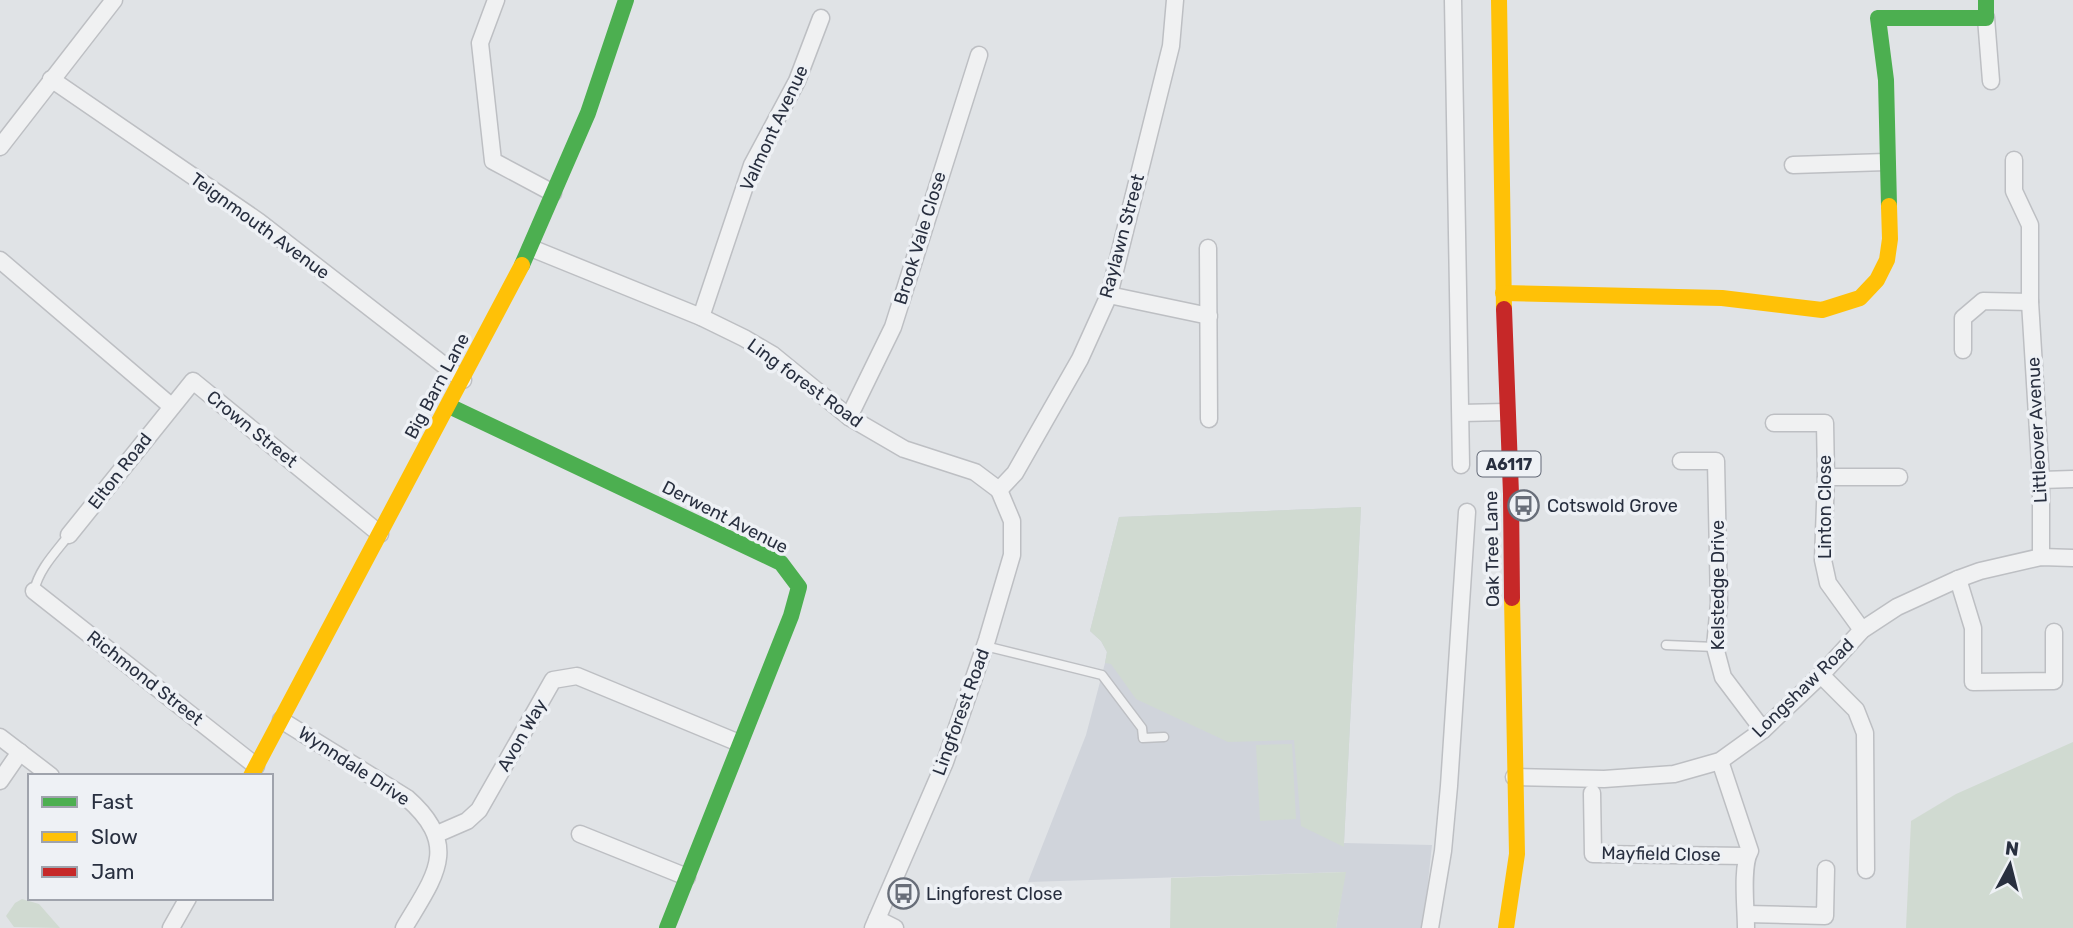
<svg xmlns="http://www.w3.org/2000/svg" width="2073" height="928" font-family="Rubik,sans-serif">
<rect width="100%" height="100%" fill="#e0e3e6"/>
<path fill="#d0d4db" d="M 1361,507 L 1344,843 L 1432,845 L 1423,928 L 1336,928 L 1345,872 L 1028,882 L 1086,735 L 1105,663 L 1107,652 L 1101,641 L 1090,631 L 1119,517 Z"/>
<g fill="#d0dad1">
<path d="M 1361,507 L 1344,843 L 1344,847 L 1301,826 L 1294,740 L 1228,742 L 1136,699 L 1111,664 L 1105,663 L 1107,652 L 1101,641 L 1090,631 L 1119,517 Z"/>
<path d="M 2073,742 L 2073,928 L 1906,928 L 1911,821 L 1956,794 Z"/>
<path d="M 1292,744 L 1296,819 L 1260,821 L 1256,745 Z"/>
<path d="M 1346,872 L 1336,928 L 1170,928 L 1171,878 Z"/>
<path d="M 22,899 L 39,904 L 60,928 L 14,927 L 6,916 L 15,903 Z"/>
</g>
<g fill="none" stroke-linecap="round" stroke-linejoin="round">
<defs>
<g id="lane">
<path d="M 34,591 C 39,569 55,553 69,535"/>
<path d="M 1666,645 L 1715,647"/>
<path d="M 985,646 L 1102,675 L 1142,728 L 1143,738 L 1164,737"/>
</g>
<g id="street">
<path d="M 496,0 L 480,43 L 493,161 L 553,193"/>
<path d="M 1453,0 L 1461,465"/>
<path d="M 1986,18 L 1991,81"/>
<path d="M 51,79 L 258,221 L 463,380"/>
<path d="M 0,147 L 114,0"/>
<path d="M 2014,160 L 2014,191 L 2030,225 L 2030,302 L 2041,480 L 2041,557"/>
<path d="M 1793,165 L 1886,162"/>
<path d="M 531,248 L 701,317 L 744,338 L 773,355 L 849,417 L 904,449 L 975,472 L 999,490"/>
<path d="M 1208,248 L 1209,419"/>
<path d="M 0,260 L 171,406"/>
<path d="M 1109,295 L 1209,316"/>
<path d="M 701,317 L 752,165 L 797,81 L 821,18"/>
<path d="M 1963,350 L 1963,318 L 1983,301 L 2030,302"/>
<path d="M 1461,413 L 1506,412"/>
<path d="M 849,417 L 893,327 L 979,55"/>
<path d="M 1774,423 L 1825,423 L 1826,477 L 1823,560 L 1828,583 L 1862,630"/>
<path d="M 1681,461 L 1716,461 L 1719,603 L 1715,647 L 1723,677 L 1763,730"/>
<path d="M 1826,477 L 1899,477"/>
<path d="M 2041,480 L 2073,479"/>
<path d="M 999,490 L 1015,473 L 1080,359 L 1109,295 L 1171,46 L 1175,0"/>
<path d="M 69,535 L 193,381 L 380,534"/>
<path d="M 1958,579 L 1973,628 L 1973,682 L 2054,681 L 2054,632"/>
<path d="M 34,591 L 256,766"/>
<path d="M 1821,675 L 1856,710 L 1865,733 L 1866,870"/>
<path d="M 281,720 L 407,798 C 462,846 434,877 404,928"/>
<path d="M 0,737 L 51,776"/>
<path d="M 1720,761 L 1750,851 C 1741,866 1746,909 1746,928"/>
<path d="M 1514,777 L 1604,779 L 1674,774 L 1720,761 L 1763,730 L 1821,675 L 1862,630 L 1897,607 L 1958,579 L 1980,571 L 2041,557 L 2073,558"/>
<path d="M 0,781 L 20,752"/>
<path d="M 1592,793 L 1593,854 L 1747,856"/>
<path d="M 437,834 L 467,821 L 479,810 L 553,680 L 577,676 L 739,743"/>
<path d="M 580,834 L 687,877"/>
<path d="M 1746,914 L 1825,916 L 1826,869"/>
<path d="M 877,919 L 895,928"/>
<path d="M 171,928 L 188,898"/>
<path d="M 873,928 L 945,762 L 987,640 L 1012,555 L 1012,521 L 999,490"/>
<path d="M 1430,928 L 1443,851 L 1449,786 L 1467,512"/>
</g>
</defs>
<use href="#lane" stroke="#bdbfc3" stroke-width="11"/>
<use href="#street" stroke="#bdbfc3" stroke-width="19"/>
<use href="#lane" stroke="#f0f1f2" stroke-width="8"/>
<use href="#street" stroke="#f0f1f2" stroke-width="16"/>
<g stroke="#4caf50" stroke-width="16">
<path d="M 1889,206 L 1886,80 L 1878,18 L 1986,18 L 1986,0"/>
<path d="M 522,265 L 588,113 L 626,0"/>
<path d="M 449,406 L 781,563 L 799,587 L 791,616 L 667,928"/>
</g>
<g stroke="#ffc107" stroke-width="16">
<path d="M 1499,0 L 1504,309"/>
<path d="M 1503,293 L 1722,298 L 1822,310 L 1860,298 L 1877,280 L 1887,260 L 1890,239 L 1889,206"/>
<path d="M 251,776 L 522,265"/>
<path d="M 1506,928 L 1517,854 L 1512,598"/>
</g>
<path stroke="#c62828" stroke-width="16" d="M 1504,309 L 1511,494 L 1512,598"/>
</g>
<defs>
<symbol id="bus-ring" viewBox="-11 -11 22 22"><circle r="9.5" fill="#eef1f5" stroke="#686e79" stroke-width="1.5"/><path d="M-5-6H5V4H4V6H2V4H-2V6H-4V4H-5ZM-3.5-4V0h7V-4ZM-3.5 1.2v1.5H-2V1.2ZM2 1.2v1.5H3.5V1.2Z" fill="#686e79"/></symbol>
</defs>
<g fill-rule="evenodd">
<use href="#bus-ring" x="1506" y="488" width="35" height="35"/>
<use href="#bus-ring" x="886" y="876" width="35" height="35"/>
</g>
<g text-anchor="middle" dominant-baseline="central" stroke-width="7" stroke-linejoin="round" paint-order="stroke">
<rect fill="#eef1f5" stroke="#636976" stroke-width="2" x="1477.5" y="451.5" width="63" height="25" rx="5"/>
<g font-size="16" font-weight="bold" fill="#282f3f">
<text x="1509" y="464">A6117</text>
</g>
<g font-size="18" fill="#282f3f" stroke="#eef1f5">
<text transform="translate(774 128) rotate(-65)">Valmont Avenue</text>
<text transform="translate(260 226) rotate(36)">Teignmouth Avenue</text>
<text transform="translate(1122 236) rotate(-75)">Raylawn Street</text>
<text transform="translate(920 238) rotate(-73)">Brook Vale Close</text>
<text transform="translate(805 383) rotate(36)">Ling forest Road</text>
<text transform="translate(437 386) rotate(-62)">Big Barn Lane</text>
<text transform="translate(252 429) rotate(39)">Crown Street</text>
<text transform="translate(2037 430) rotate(-93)">Littleover Avenue</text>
<text transform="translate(120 471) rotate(-52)">Elton Road</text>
<text transform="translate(1825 507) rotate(-90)">Linton Close</text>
<text transform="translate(725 517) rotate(27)">Derwent Avenue</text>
<text transform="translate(1492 549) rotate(-91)">Oak Tree Lane</text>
<text transform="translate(1718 585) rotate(-90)">Kelstedge Drive</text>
<text transform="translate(145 678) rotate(38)">Richmond Street</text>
<text transform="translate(1803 688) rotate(-44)">Longshaw Road</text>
<text transform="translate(961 712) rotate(-70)">Lingforest Road</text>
<text transform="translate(522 735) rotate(-60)">Avon Way</text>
<text transform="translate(354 766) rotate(33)">Wynndale Drive</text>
<text transform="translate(1661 854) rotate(1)">Mayfield Close</text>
</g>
<g font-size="18" fill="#282f3f" stroke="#eef1f5" text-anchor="start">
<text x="1547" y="506">Cotswold Grove</text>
<text x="926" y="894">Lingforest Close</text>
</g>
</g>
<rect x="28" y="774" width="245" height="126" fill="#eef1f5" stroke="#9fa3ac" stroke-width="2"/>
<rect x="42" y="797" width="35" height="10" fill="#4caf50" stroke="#9fa3ac" stroke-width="2"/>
<text x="91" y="809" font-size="21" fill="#282f3f">Fast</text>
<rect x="42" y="832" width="35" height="10" fill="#ffc107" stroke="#9fa3ac" stroke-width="2"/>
<text x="91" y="844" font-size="21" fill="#282f3f">Slow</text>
<rect x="42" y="867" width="35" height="10" fill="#c62828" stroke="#9fa3ac" stroke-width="2"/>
<text x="91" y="879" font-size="21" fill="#282f3f">Jam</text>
<g transform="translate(2010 865) rotate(7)" stroke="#eef1f5" stroke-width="5" paint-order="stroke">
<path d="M0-5L12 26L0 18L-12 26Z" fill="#282f3f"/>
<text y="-10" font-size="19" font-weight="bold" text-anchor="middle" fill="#282f3f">N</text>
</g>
</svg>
